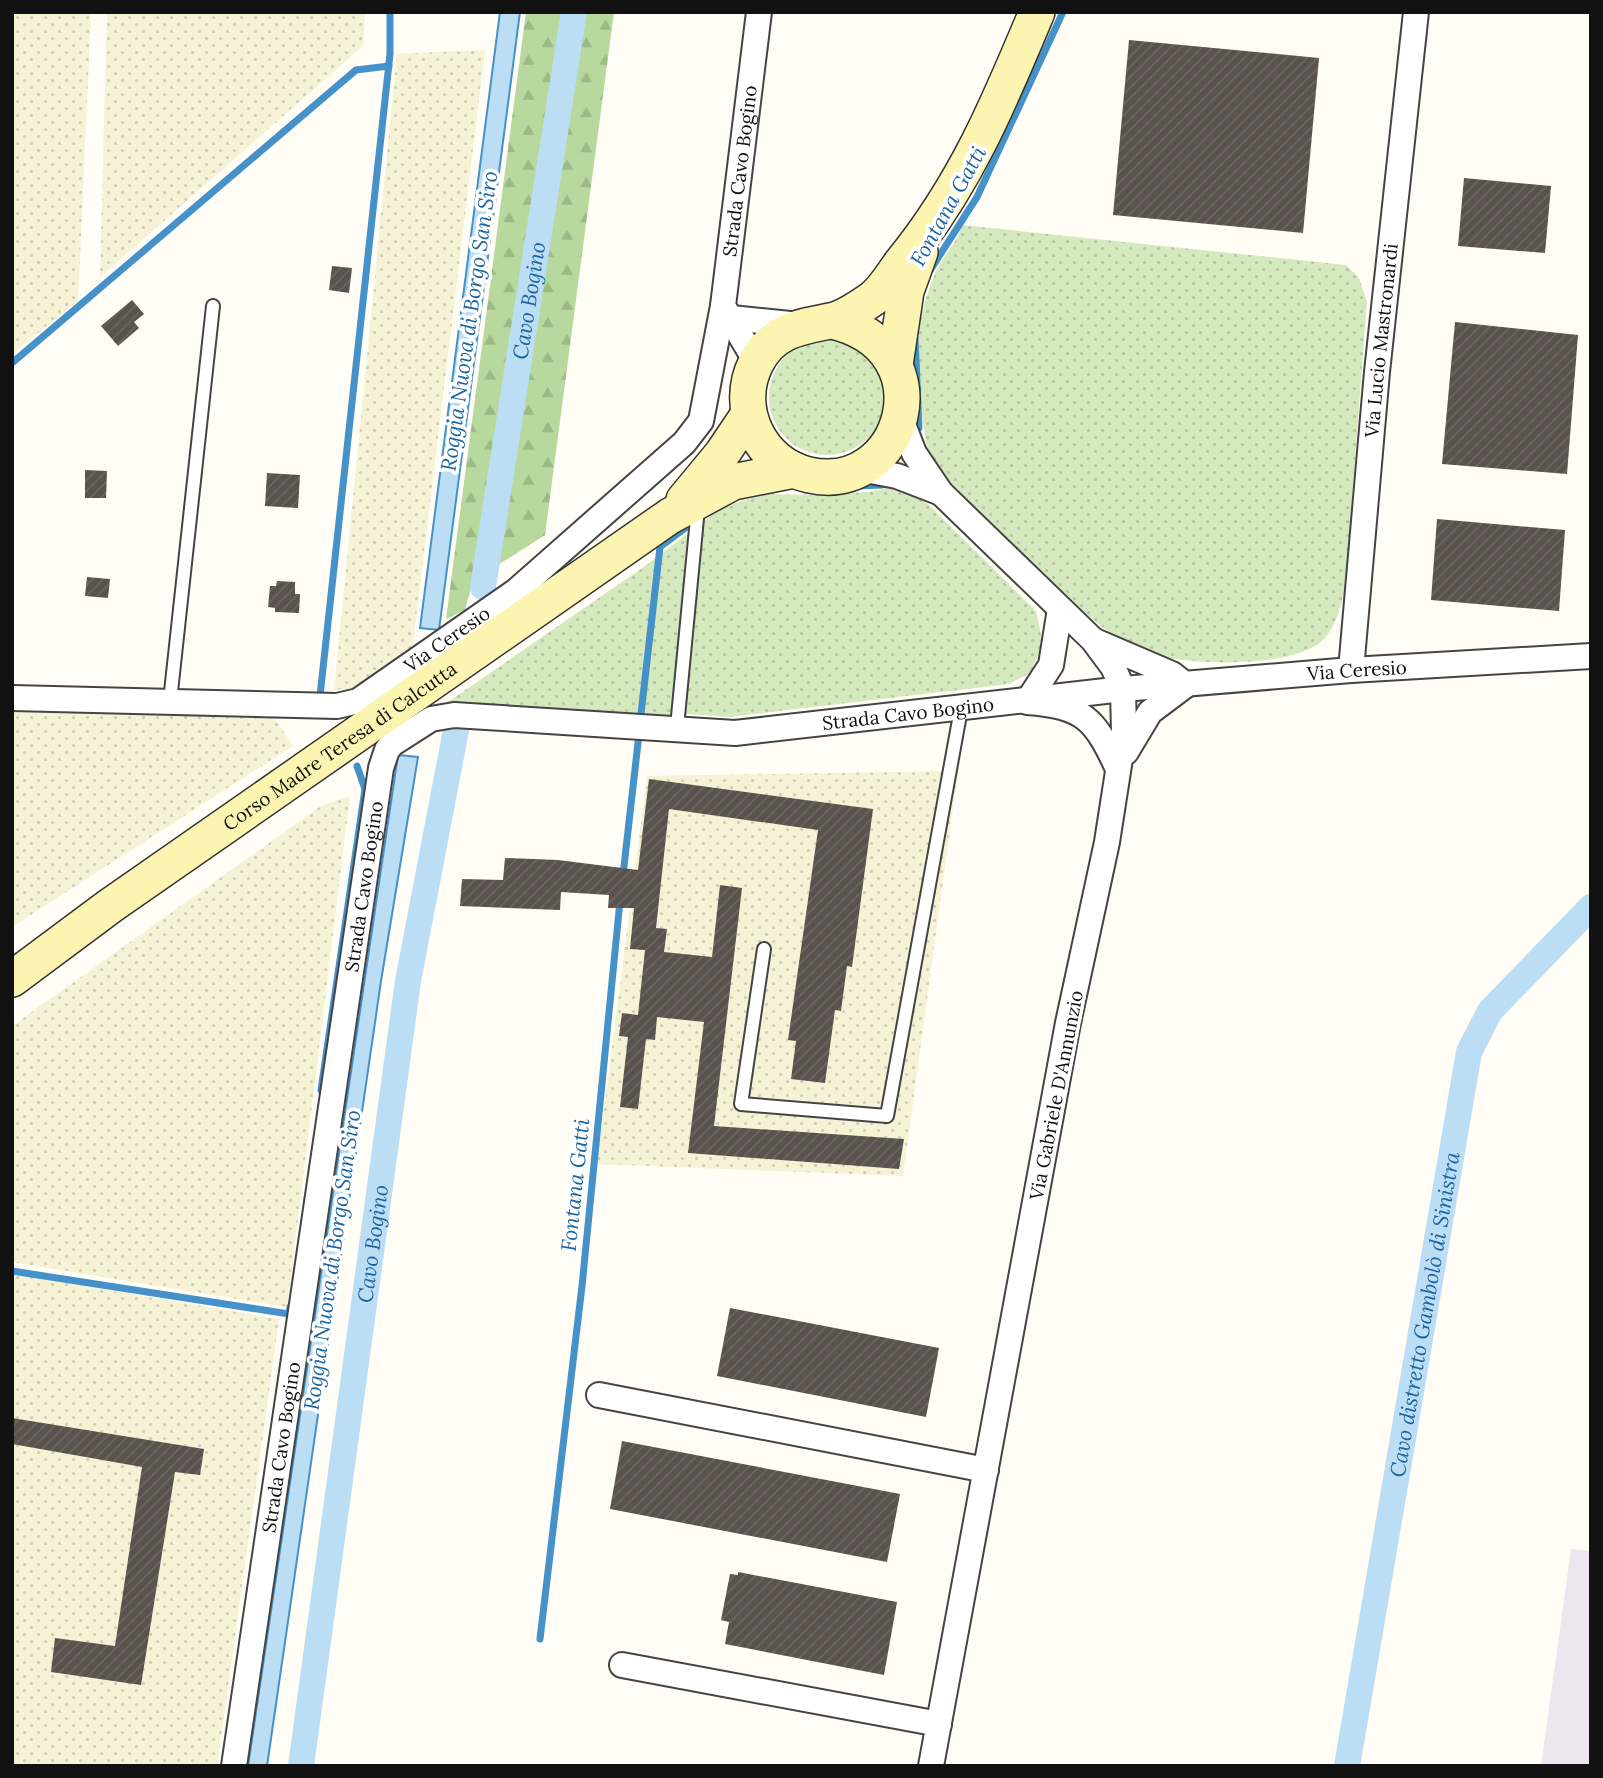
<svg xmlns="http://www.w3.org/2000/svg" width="1603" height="1778" font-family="Lora,serif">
<defs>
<pattern id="farmland-dots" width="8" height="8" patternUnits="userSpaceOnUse" patternTransform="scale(1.75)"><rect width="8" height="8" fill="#f5f2d5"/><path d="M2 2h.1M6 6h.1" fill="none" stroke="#d1ceb6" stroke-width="1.8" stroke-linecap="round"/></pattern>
<pattern id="grass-dots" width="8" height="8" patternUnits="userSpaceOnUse" patternTransform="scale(1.75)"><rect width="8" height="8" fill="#d4e9be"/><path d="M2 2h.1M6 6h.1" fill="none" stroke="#b5c7a2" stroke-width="1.8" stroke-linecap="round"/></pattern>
<pattern id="forest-firs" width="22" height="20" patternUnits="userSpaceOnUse" patternTransform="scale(1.75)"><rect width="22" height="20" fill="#b8d99e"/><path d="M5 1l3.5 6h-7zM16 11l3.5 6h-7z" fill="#9db987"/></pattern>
<pattern id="building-hatch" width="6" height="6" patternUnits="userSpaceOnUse" patternTransform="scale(1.75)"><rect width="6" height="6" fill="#59524d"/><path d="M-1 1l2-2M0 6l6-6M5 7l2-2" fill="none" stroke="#6c6662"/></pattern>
</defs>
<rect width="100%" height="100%" fill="#fffdf5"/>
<path fill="#eee6ee" d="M 1571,1549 L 1591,1551 L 1591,1766 L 1541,1766 Z"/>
<g fill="url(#farmland-dots)">
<path d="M 12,12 L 91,12 L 78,301 L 12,354 Z"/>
<path d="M 107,12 L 365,12 L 363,46 L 100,277 Z"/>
<path d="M 485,50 L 412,651 L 350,689 L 334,690 L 397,54 Z"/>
<path d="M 12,705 L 270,711 L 293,746 L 12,927 Z"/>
<path d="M 958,771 L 903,1176 L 597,1164 L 647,776 Z"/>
<path d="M 350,796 L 287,1307 L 12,1262 L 12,1026 L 321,806 Z"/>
<path d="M 12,1274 L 279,1319 L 217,1766 L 12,1766 Z"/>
</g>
<g fill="url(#grass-dots)">
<path d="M 962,225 L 1346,265 L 1359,278 L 1367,302 L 1345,588 C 1341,607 1336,627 1322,641 C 1290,670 1168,667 1131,647 C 1096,629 939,486 929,454 C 921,428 915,342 921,316 C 924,303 929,289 934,276 C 941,257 957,245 962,225 Z"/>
<circle cx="827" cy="397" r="58"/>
<path d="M 890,487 L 912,494 L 929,505 L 1036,611 L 1043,644 L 1030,673 L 1009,684 L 729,717 L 673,713 L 665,722 L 512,711 L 448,702 L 648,564 L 721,508 L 763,494 L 822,495 L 869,492 Z"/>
</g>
<path fill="url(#forest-firs)" d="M 526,12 L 614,12 L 545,535 L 473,581 L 465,610 L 446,619 Z"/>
<g fill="#bbdef5" stroke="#4492c9" stroke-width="2">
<path d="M 500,12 L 520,12 L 439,630 L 420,628 Z"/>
<path d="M 398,755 L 418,757 L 381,981 L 267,1766 L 248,1766 Z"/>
</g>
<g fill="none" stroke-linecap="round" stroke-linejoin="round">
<g stroke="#4492c9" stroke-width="7">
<path d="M 929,272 L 977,197 L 1063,12"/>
<path d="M 915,338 L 919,428"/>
<path d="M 12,363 L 356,70 L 389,66"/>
<path d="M 855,486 L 882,485"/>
<path d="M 320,696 L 390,54 L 390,12"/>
<path d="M 641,714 L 660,547 L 688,526"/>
<path d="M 623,875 L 639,734"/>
<path d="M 321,1090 L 365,789 L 357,766"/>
<path d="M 12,1271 L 289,1314 L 290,1307"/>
<path d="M 540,1639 L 582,1286 L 620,901"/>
</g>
<g stroke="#bbdef5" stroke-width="26">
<path id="s1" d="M 483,587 L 574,12"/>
<path id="s2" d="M 301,1766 L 408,981 L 457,725"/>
<path id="s3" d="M 1347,1766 L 1469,1052 L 1490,1011 L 1591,907"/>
</g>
</g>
<g fill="url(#building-hatch)">
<path d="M 1129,40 L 1319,58 L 1303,233 L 1113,215 Z"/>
<path d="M 1464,178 L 1551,186 L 1545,253 L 1458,246 Z"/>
<path d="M 332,266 L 352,268 L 349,293 L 329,290 Z"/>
<path d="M 132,300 L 144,314 L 134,322 L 139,328 L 118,346 L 101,326 Z"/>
<path d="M 1455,322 L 1578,335 L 1567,474 L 1442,464 Z"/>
<path d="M 85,470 L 107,471 L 106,498 L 85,498 Z"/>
<path d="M 267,473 L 300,475 L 298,508 L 265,506 Z"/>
<path d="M 1437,519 L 1565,530 L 1559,611 L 1431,600 Z"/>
<path d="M 87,577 L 110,579 L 108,598 L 85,596 Z"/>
<path d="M 277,581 L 295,582 L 295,594 L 300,594 L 299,613 L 275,612 L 275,608 L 268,607 L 270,586 L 276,586 Z"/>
<path d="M 649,779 L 873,809 L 852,967 L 847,966 L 841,1011 L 835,1010 L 825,1083 L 791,1079 L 796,1041 L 788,1040 L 818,830 L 669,809 L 656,928 L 667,929 L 664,952 L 712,957 L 720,885 L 742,888 L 714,1126 L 904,1139 L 899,1169 L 688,1153 L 704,1022 L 657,1017 L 655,1040 L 646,1039 L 638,1109 L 620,1107 L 628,1037 L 619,1036 L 622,1013 L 638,1015 L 645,950 L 630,949 L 634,908 L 608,908 L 609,895 L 561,892 L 560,910 L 460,906 L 462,879 L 503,880 L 505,858 L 558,860 L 638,870 Z"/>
<path d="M 730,1308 L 939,1348 L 926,1417 L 717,1376 Z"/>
<path d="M 12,1418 L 204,1449 L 200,1475 L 175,1472 L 141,1685 L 51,1672 L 55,1638 L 115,1646 L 142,1467 L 12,1444 Z"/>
<path d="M 622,1441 L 900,1494 L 887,1562 L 610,1509 Z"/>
<path d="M 738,1572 L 897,1602 L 884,1675 L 725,1644 L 729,1622 L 721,1620 L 730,1574 L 738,1575 Z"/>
</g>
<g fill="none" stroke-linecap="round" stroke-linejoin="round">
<defs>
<g id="service">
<path d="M 170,701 L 213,306"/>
<path d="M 677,727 L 698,508"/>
<path d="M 764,949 L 741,1104 L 887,1116 L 961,709"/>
</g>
<g id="minor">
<path d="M 731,318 L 800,325"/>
<path id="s4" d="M 756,362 L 723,306 L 759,12"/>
<path d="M 901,419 L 914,453 L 941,493 L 1093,640 L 1113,667 L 1123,689 L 1124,733 L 1107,842 L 1068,1023 L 931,1766"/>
<path d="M 860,469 L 897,476 L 941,493"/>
<path d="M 1060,609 L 1051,665 L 1027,702 C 1084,706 1095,719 1118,769"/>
<path d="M 1095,641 L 1172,674 L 1186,685 L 1150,712 L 1126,752"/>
<path id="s5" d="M 1351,670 L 1377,372 L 1416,12"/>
<path id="s6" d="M 12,698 L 337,706 L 358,701 L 516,591 L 684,443 L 701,421 L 723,306"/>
<path d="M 599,1395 L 986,1470"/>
<path d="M 622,1665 L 939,1724"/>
<path id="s7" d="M 234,1766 L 381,768 L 387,750 L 392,744 L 431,719 L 454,715 L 735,733 L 1123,689 L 1351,670 L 1591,656"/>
</g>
<g id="secondary">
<path d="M 832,321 C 949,348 904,496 809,475 C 760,464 733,408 756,363 C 772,331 799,327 830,321 C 842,319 862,306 872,299 C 884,290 893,274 902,262 C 965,185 999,103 1037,12"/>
<path d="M 895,365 L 906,291 L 920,252"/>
<path d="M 684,500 L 722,454 L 749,414"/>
<path id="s8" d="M 12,979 L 110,906 L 670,516 L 733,482 L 794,470"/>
</g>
</defs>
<use href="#service" stroke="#444" stroke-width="16"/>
<use href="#minor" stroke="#444" stroke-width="28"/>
<use href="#secondary" stroke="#333" stroke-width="38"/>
<use href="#service" stroke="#fff" stroke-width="12"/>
<use href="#minor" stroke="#fff" stroke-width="24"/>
<use href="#secondary" stroke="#fcf5b2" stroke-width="35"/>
</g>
<g text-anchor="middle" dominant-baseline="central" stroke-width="7" stroke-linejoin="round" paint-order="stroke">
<g font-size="19" fill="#111" stroke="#fff">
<text stroke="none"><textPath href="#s4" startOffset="201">Strada Cavo Bogino</textPath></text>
<text stroke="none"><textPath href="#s5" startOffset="331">Via Lucio Mastronardi</textPath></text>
<text stroke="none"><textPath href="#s6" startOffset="455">Via Ceresio</textPath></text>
<text stroke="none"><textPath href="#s7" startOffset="2012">Via Ceresio</textPath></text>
<text stroke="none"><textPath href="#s7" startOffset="1561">Strada Cavo Bogino</textPath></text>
<text stroke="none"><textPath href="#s8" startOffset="402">Corso Madre Teresa di Calcutta</textPath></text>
<text stroke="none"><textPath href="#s7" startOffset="889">Strada Cavo Bogino</textPath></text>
<text transform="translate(1056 1095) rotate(-79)">Via Gabriele D'Annunzio</text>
<text stroke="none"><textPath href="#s7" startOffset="322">Strada Cavo Bogino</textPath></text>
</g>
<g font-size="21" font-style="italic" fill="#1c64a0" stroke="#fff">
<text transform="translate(948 206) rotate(-61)">Fontana Gatti</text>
<text stroke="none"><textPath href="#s1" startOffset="290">Cavo Bogino</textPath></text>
<text transform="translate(469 321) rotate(-82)">Roggia Nuova di Borgo San Siro</text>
<text transform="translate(575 1185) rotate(-84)">Fontana Gatti</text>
<text stroke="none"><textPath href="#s2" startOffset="527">Cavo Bogino</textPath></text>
<text transform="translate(332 1260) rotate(-82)">Roggia Nuova di Borgo San Siro</text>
<text stroke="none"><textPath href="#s3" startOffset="458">Cavo distretto Gambolò di Sinistra</textPath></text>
</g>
</g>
<rect width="1603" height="1778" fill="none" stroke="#111111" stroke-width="28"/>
</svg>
